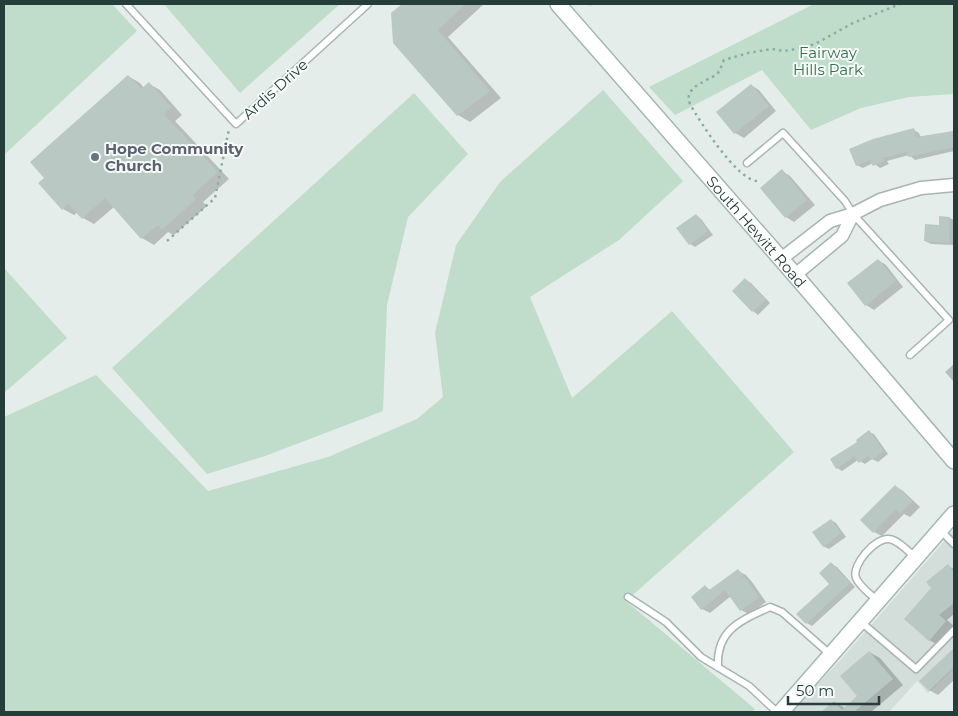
<svg xmlns="http://www.w3.org/2000/svg" width="958" height="716" font-family="Montserrat,sans-serif">
<rect width="100%" height="100%" fill="#e5edea"/>
<path fill="#d3ddd9" d="M 954,530 L 954,668 L 928,693 L 917,681 L 889,712 L 791,712 L 845,655 Z"/>
<g fill="#c0dcca">
<path d="M 4,4 L 112,4 L 137,31 L 4,155 Z"/>
<path d="M 164,4 L 340,4 L 240,93 Z"/>
<path d="M 814,4 L 954,4 L 954,94 L 909,97 L 861,108 L 811,130 L 762,70 L 675,115 L 649,87 Z"/>
<path d="M 603,90 L 683,181 L 619,240 L 530,297 L 572,398 L 672,311 L 794,452 L 626,601 L 755,709 L 752,712 L 4,712 L 4,417 L 96,375 L 208,491 L 328,457 L 417,419 L 443,397 L 435,333 L 456,245 L 500,182 Z"/>
<path d="M 414,93 L 468,154 L 408,217 L 387,305 L 383,411 L 265,456 L 207,474 L 112,368 Z"/>
<path d="M 4,268 L 67,338 L 4,393 Z"/>
</g>
<g fill="#0003">
<path d="M 404,4 L 484,4 L 448,37 L 501,98 L 470,122 L 458,115 L 394,42 L 392,13 Z"/>
<path d="M 128,76 L 140,83 L 144,88 L 149,84 L 160,90 L 182,115 L 175,121 L 229,179 L 203,202 L 207,206 L 174,235 L 168,232 L 154,245 L 142,238 L 114,207 L 94,224 L 83,218 L 78,212 L 74,215 L 63,209 Z"/>
<path d="M 751,85 L 759,90 L 776,111 L 744,138 L 735,133 Z"/>
<path d="M 914,130 L 919,133 L 921,138 L 954,132 L 954,151 L 915,160 L 909,155 L 887,161 L 889,164 L 880,168 L 873,163 L 863,168 L 857,165 Z"/>
<path d="M 782,171 L 790,176 L 815,205 L 794,222 L 786,217 Z"/>
<path d="M 696,215 L 701,219 L 713,235 L 695,247 L 690,244 Z"/>
<path d="M 940,218 L 950,218 L 954,220 L 954,245 L 931,244 L 925,241 L 940,226 Z"/>
<path d="M 878,260 L 886,265 L 903,287 L 874,310 L 866,305 Z"/>
<path d="M 745,280 L 751,283 L 770,303 L 758,315 L 753,311 L 733,291 Z"/>
<path d="M 954,364 L 954,382 L 945,372 Z"/>
<path d="M 869,432 L 874,434 L 888,454 L 878,462 L 872,459 L 865,464 L 858,460 L 842,471 L 837,468 Z"/>
<path d="M 895,486 L 903,491 L 920,507 L 910,517 L 904,514 L 882,536 L 874,532 Z"/>
<path d="M 831,520 L 836,523 L 846,537 L 829,549 L 823,546 Z"/>
<path d="M 831,564 L 837,567 L 855,587 L 812,626 L 807,623 L 831,584 Z"/>
<path d="M 948,566 L 954,569 L 954,614 L 947,620 L 954,626 L 938,645 L 929,640 L 933,588 Z"/>
<path d="M 738,571 L 746,575 L 752,582 L 766,602 L 749,614 L 741,610 L 731,596 L 710,613 L 702,609 L 705,587 L 711,590 Z"/>
<path d="M 954,650 L 954,680 L 938,695 L 929,690 L 921,682 Z"/>
<path d="M 869,652 L 880,658 L 903,685 L 871,712 L 823,712 L 835,702 L 845,708 L 859,696 Z"/>
</g>
<g fill="#bac8c4">
<path d="M 402,4 L 466,4 L 438,30 L 490,91 L 457,116 L 393,43 L 391,13 Z"/>
<path d="M 128,75 L 141,89 L 149,82 L 171,107 L 164,114 L 218,172 L 193,195 L 196,199 L 162,230 L 158,225 L 141,239 L 105,198 L 82,219 L 68,204 L 62,210 L 38,183 L 44,178 L 30,162 Z"/>
<path d="M 751,84 L 769,106 L 734,134 L 716,112 Z"/>
<path d="M 914,128 L 916,137 L 953,131 L 954,147 L 908,157 L 907,152 L 883,158 L 884,161 L 873,166 L 870,160 L 856,166 L 849,149 L 873,139 Z"/>
<path d="M 782,169 L 807,200 L 785,218 L 760,188 Z"/>
<path d="M 696,214 L 708,231 L 689,245 L 676,228 Z"/>
<path d="M 939,216 L 950,217 L 949,243 L 924,241 L 925,224 L 939,225 Z"/>
<path d="M 878,259 L 896,281 L 865,306 L 847,283 Z"/>
<path d="M 745,278 L 766,300 L 752,312 L 732,291 Z"/>
<path d="M 869,430 L 884,451 L 872,460 L 868,456 L 859,463 L 854,457 L 836,469 L 830,459 L 857,442 L 856,440 Z"/>
<path d="M 895,485 L 912,501 L 900,514 L 896,509 L 873,533 L 860,520 Z"/>
<path d="M 831,519 L 841,533 L 823,547 L 812,532 Z"/>
<path d="M 831,562 L 850,583 L 806,624 L 796,614 L 829,584 L 819,573 Z"/>
<path d="M 948,564 L 954,572 L 954,603 L 939,615 L 946,621 L 929,641 L 904,619 L 931,588 L 926,582 Z"/>
<path d="M 738,569 L 743,575 L 738,580 L 744,576 L 759,597 L 740,611 L 725,590 L 701,610 L 691,597 L 705,585 L 709,590 Z"/>
<path d="M 954,648 L 954,667 L 929,691 L 919,681 Z"/>
<path d="M 869,651 L 893,679 L 854,712 L 821,712 L 834,701 L 842,710 L 857,696 L 840,676 Z"/>
</g>
<g fill="none" stroke-linecap="round" stroke-linejoin="round">
<defs>
<g id="lane">
<path d="M 126,4 L 236,124 L 368,4"/>
<path d="M 747,163 L 783,133 L 845,201 L 853,214 L 949,320 L 910,355"/>
<path d="M 940,530 L 954,544"/>
<path d="M 628,597 L 666,622 L 701,657 L 749,686 L 777,712"/>
<path d="M 878,601 C 870,594 860,587 856,578 C 851,565 876,537 889,539 C 898,540 908,551 915,557"/>
<path d="M 861,622 L 916,669 L 954,630"/>
<path d="M 718,667 C 716,630 740,621 770,607 L 782,612 L 831,655"/>
</g>
<g id="street">
<path d="M 781,259 L 830,221 L 853,214 L 880,200 L 921,188 L 954,185"/>
<path d="M 795,275 L 842,236 L 853,214"/>
</g>
<g id="secondary">
<path id="s1" d="M 558,4 L 795,275 L 954,461"/>
<path d="M 781,712 L 954,514"/>
</g>
</defs>
<use href="#lane" stroke="#a8b5b2" stroke-width="9"/>
<use href="#street" stroke="#a8b5b2" stroke-width="15"/>
<use href="#secondary" stroke="#a4b8b3" stroke-width="18"/>
<g stroke="#88aea6" stroke-width="2.5" stroke-dasharray="2.5 4" stroke-linecap="butt">
<path d="M 589,4 L 593,4"/>
<path d="M 757,181 C 737,180 700,122 690,104 C 683,87 706,82 717,74 C 721,70 721,65 724,60 L 748,53 L 772,49 L 784,51 L 796,49 L 815,44 L 853,23 L 900,4"/>
<path d="M 167,241 L 215,198 L 229,129"/>
</g>
<use href="#lane" stroke="#fff" stroke-width="6"/>
<use href="#street" stroke="#fff" stroke-width="12"/>
<use href="#secondary" stroke="#fff" stroke-width="15"/>
</g>
<circle fill="#6b7280" stroke="#f5faf8" stroke-width="2" cx="95" cy="157" r="5"/>
<g text-anchor="middle" dominant-baseline="central" stroke-width="4" stroke-linejoin="round" paint-order="stroke">
<g font-size="15" fill="#327251" stroke="#f5faf8">
<text x="828" y="52">Fairway<tspan x="828" dy="17">Hills Park</tspan></text>
</g>
<g font-size="15" fill="#253e3a" stroke="#f5faf8">
<text transform="translate(275 89) rotate(-42)">Ardis Drive</text>
<text stroke="none"><textPath href="#s1" startOffset="302">South Hewitt Road</textPath></text>
</g>
<g font-size="15" font-weight="bold" fill="#5b616d" stroke="#f5faf8" text-anchor="start">
<text x="105" y="148">Hope Community<tspan x="105" dy="17">Church</tspan></text>
</g>
</g>
<rect width="958" height="716" fill="none" stroke="#253e3a" stroke-width="10"/>
<path d="M788 696v8h91v-8" fill="none" stroke="#253e3a" stroke-width="2.5"/>
<text x="796" y="696" font-size="15" fill="#253e3a" stroke="#f5faf8" stroke-width="4" paint-order="stroke">50 m</text>
</svg>
